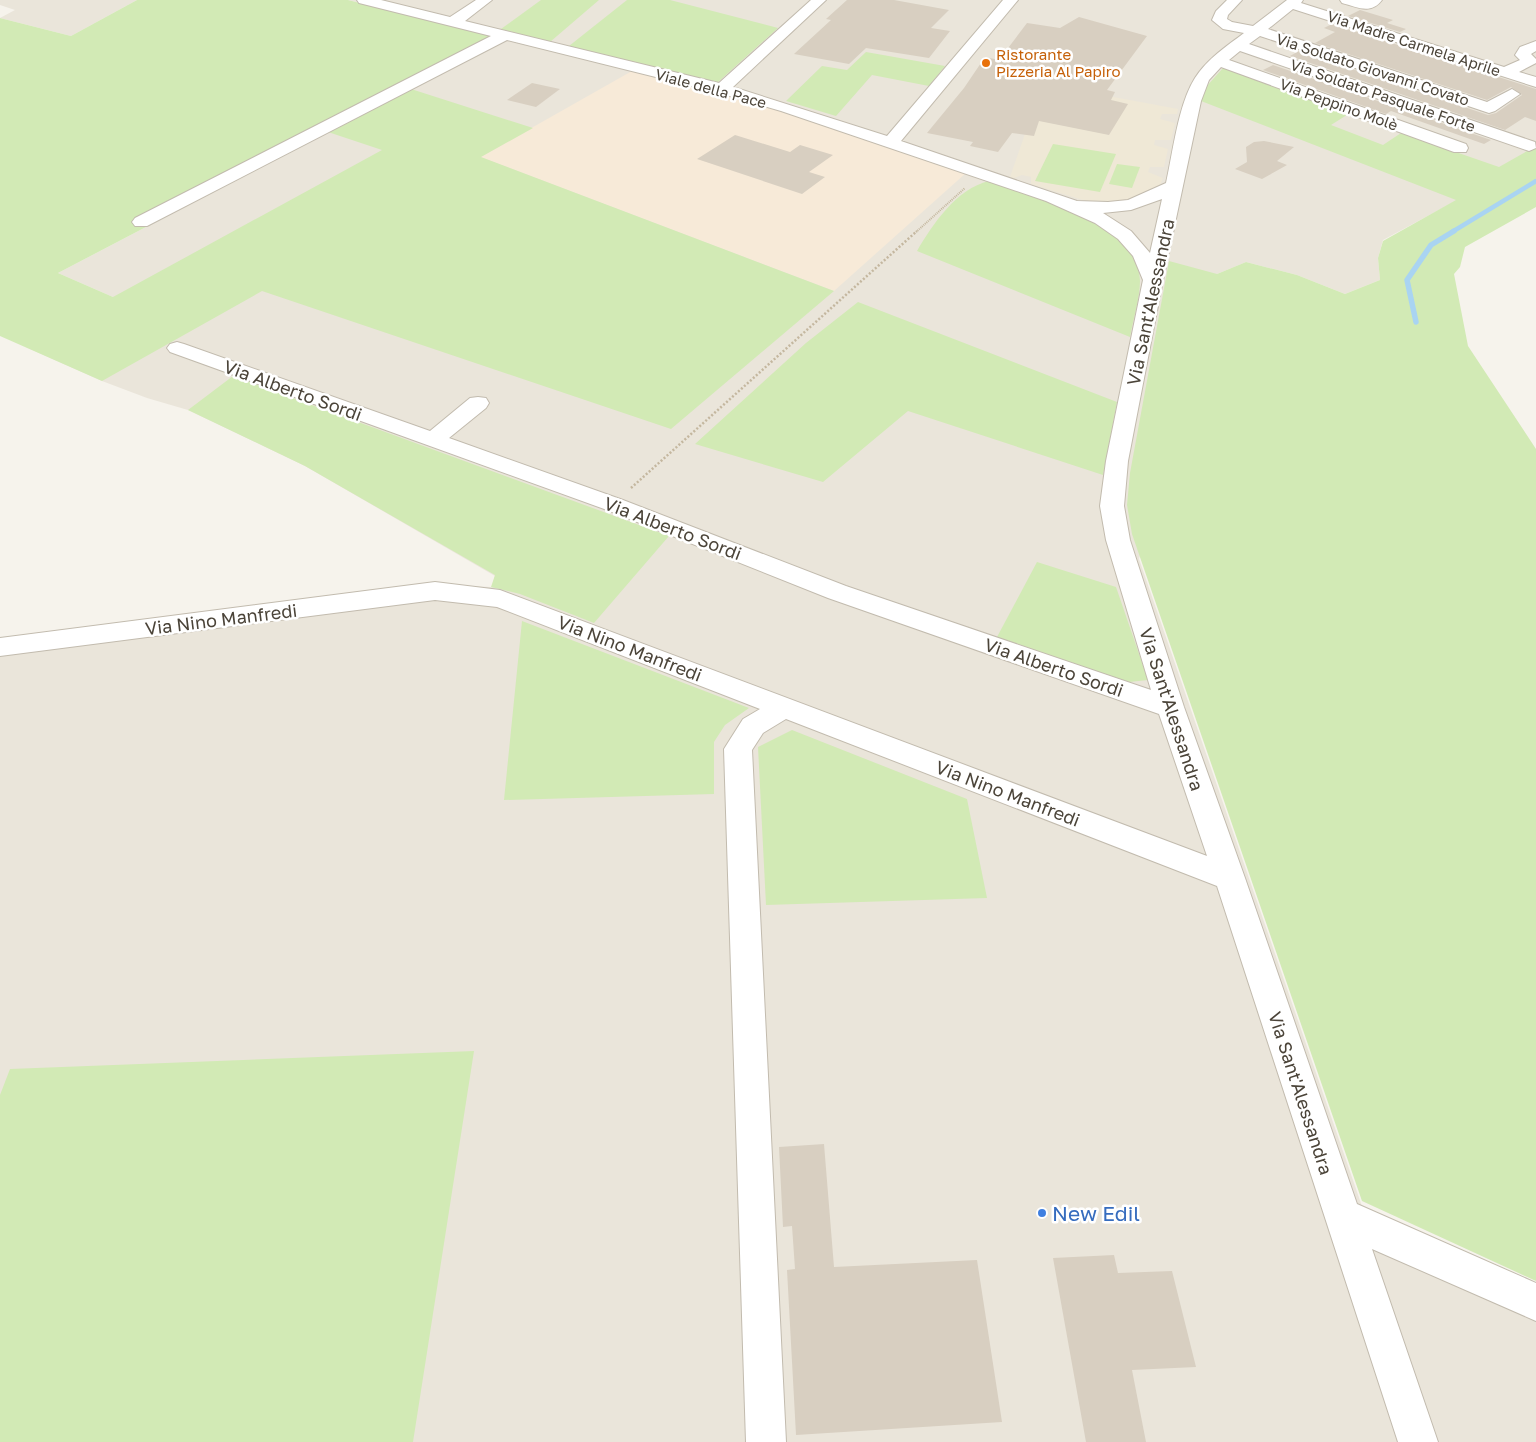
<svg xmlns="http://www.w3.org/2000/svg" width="1536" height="1442" font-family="'Golos Text',sans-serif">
<rect width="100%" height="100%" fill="#f6f3ec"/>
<g fill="#eae5da">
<path d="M 0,0 L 137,0 L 71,36 L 0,18 L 15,10 L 0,5 Z"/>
<path d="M 348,0 L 1536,0 L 1536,146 L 1476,190 L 1383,240 L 1378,258 L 1380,280 L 1345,294 L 1297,275 L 1246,262 L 1217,274 L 1139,559 L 1376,1247 L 1536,1320 L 1536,1442 L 0,1442 L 0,641 L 463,586 L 492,587 L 495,576 L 305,466 L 188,410 L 147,398 L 102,381 L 26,347 L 113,297 L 58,273 L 328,132 L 495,37 Z"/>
</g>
<path fill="#f7ead8" d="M 632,71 L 773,108 L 966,173 L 834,291 L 480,157 Z"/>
<path fill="#efe8d6" d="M 1049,85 L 1178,109 L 1177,114 L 1162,114 L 1160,119 L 1175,123 L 1171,140 L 1155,140 L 1154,145 L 1168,149 L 1164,167 L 1150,167 L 1148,172 L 1163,178 L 1158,189 L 1149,196 L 1112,203 L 1086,201 L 1031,184 L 1031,177 L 1022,175 L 1014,178 L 1010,177 L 1035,105 Z"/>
<g fill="#d2eab5">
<path d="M 137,0 L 348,0 L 495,37 L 135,223 L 146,227 L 58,273 L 113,297 L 382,150 L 328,132 L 411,89 L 533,128 L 481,157 L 834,291 L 671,429 L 262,291 L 102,381 L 0,336 L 0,18 L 71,36 Z"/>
<path d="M 541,0 L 599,0 L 550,42 L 501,29 Z"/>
<path d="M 627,0 L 670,0 L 778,28 L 717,83 L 569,46 Z"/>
<path d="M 866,52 L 945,66 L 929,86 L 872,75 L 836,116 L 786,101 L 822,66 L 847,70 Z"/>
<path d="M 1223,68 L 1350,113 L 1331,125 L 1383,145 L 1401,133 L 1499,167 L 1536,146 L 1536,207 L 1465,247 L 1460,267 L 1454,274 L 1468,346 L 1536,449 L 1536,1281 L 1362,1201 L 1132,534 L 1127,505 L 1130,473 L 1169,261 L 1217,274 L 1246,262 L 1297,275 L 1345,294 L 1380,280 L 1378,258 L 1383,241 L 1456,200 L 1201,101 L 1206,87 Z"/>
<path d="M 1053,144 L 1116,154 L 1100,192 L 1035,181 Z"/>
<path d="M 1117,164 L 1140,167 L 1132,188 L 1109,184 Z"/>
<path d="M 989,181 C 1034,196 1138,222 1140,281 C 1140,298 1133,320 1130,337 L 917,251 C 933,224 956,189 989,181 Z"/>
<path d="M 858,302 L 1117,402 L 1103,475 L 908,411 L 823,482 L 695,444 L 806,343 Z"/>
<path d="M 233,376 L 669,536 L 594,623 L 520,594 L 491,587 L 495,575 L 305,466 L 188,410 Z"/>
<path d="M 1037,562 L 1116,587 L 1148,680 L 1129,682 L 997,637 Z"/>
<path d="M 522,621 L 749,708 L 725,725 L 714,742 L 714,794 L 504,800 Z"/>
<path d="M 792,730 L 967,799 L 987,898 L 766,905 L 758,747 Z"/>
<path d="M 474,1051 L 413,1442 L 0,1442 L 0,1095 L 10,1069 Z"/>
</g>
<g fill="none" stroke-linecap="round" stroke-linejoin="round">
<path stroke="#a9d4f2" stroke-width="4.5" d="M 1452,232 L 1536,181"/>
<path stroke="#a9d4f2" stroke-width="5.5" d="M 1416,322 L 1407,280 L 1431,245 L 1454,231"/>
</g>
<g fill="#d8cfc1">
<path d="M 847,0 L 894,0 L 949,10 L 931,28 L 950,31 L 929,58 L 866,48 L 849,64 L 794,54 L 831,20 L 826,19 Z"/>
<path d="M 1360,10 L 1393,20 L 1387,23 L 1406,29 L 1400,32 L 1348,16 Z"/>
<path d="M 1079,17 L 1147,36 L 1107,90 L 1115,92 L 1111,100 L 1128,104 L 1109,135 L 1039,121 L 1034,136 L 1012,133 L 998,152 L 970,146 L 973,142 L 927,133 L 964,88 L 985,57 L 999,60 L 1027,23 L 1060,28 Z"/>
<path d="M 1332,24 L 1536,89 L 1536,121 L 1525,117 L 1505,130 L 1290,56 L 1299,51 L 1488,115 L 1496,113 L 1522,95 L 1511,87 L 1487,100 L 1315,43 L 1335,32 L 1324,28 Z"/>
<path d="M 1273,65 L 1491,140 L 1484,144 L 1391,111 L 1386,114 L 1263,70 Z"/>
<path d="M 532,83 L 560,89 L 536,107 L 507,100 Z"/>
<path d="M 735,135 L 790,152 L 800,145 L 833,155 L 809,172 L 825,177 L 802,194 L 697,159 Z"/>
<path d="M 1264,141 L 1294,147 L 1277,161 L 1287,165 L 1262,179 L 1235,169 L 1247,162 L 1246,147 L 1254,142 Z"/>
<path d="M 824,1144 L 834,1267 L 977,1260 L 1002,1422 L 796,1435 L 787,1270 L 795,1269 L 792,1226 L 783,1227 L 779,1147 Z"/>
<path d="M 1114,1255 L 1118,1273 L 1172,1271 L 1196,1367 L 1132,1370 L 1146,1442 L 1086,1442 L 1053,1258 Z"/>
</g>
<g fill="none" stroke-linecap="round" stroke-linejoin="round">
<defs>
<g id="minor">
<path d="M 357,0 L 381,0 L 450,17 L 476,0 L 492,0 L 465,21 L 719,83 L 811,0 L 826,0 L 733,87 L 887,136 L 1003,0 L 1018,0 L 901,141 L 1077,201 L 1108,202 L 1128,200 L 1166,183 C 1173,152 1178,105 1195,78 C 1207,59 1227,46 1244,33 L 1223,29 L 1212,20 L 1216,11 L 1227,0 L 1242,0 L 1228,15 L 1227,19 L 1232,22 L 1253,26 L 1287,0 L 1303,0 L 1301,3 L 1504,67 L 1520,60 L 1515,55 L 1520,47 L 1536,41 L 1536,51 L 1531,54 L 1536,59 L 1536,63 L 1519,72 L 1536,77 L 1536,87 L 1293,9 L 1268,29 L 1487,102 L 1512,89 L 1520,94 L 1495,111 L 1489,113 L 1260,36 L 1249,44 L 1535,142 L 1536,148 L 1529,151 L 1240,51 L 1229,60 L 1466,144 L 1468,148 L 1466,152 L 1454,152 L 1221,67 L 1209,80 L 1201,101 L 1163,280 L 1128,461 L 1124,506 L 1130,540 L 1184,707 L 1245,878 L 1357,1204 L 1536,1283 L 1536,1321 L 1372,1249 L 1438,1442 L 1398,1442 L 1217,886 L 786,719 L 763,733 L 752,750 L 786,1442 L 746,1442 L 724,749 L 743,719 L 760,709 L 497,607 L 435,600 L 0,656 L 0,638 L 435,582 L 500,590 L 1207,856 L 1159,714 L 828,598 L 607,510 L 170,352 L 167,348 L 170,344 L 177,342 L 184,344 L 430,431 L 470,398 L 478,397 L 486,398 L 489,403 L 486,408 L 449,438 L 623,500 L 846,586 L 1151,690 L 1106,540 L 1100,506 L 1106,461 L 1143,280 L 1133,256 L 1118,239 L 1095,223 L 1046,201 L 781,111 L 716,92 L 507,40 L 147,226 L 135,226 L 132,222 L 135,218 L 491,36 L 359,3 ZM 1162,199 L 1150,253 L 1131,231 L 1103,213 L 1131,210 Z"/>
<path d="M 1340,0 L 1382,0 C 1371,15 1357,7 1342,3 Z"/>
</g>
</defs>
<use href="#minor" stroke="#c2bbae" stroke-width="2"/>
<path stroke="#c4b79f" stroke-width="2" stroke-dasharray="1 1" stroke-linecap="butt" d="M 916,232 L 965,188"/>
<path stroke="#c4b79f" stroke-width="2.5" stroke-dasharray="2 2" stroke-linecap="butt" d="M 631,488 L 917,231"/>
<use href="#minor" fill="#fff" fill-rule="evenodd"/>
</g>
<circle fill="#e8710a" stroke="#fff" stroke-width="2" cx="986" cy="63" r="5"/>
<circle fill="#3f7fe0" stroke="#fff" stroke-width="2" cx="1042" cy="1213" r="5"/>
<g text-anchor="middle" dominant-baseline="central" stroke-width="5" stroke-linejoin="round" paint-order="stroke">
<g font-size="15" fill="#4b4439" stroke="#fff">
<text transform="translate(1414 43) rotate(18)">Via Madre Carmela Aprile</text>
<text transform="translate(1373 69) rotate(18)">Via Soldato Giovanni Covato</text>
<text transform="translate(711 88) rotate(15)">Viale della Pace</text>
<text transform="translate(1383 95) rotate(19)">Via Soldato Pasquale Forte</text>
<text transform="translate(1339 104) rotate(20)">Via Peppino Molè</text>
</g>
<g font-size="15" fill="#c56008" stroke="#fff" text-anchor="start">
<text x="996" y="54">Ristorante<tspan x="996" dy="17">Pizzeria Al Papiro</tspan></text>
</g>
<g font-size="18" fill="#4b4439" stroke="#fff">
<text transform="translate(1150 302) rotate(-78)">Via Sant'Alessandra</text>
<text transform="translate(293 390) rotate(20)">Via Alberto Sordi</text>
<text transform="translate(673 528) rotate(21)">Via Alberto Sordi</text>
<text transform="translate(221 619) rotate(-7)">Via Nino Manfredi</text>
<text transform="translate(630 648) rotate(21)">Via Nino Manfredi</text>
<text transform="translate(1054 667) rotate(19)">Via Alberto Sordi</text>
<text transform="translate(1172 709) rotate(72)">Via Sant'Alessandra</text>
<text transform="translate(1008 793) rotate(21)">Via Nino Manfredi</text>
<text transform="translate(1301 1093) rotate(72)">Via Sant'Alessandra</text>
</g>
<g font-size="21" fill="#366cbe" stroke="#fff" text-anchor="start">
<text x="1052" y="1213">New Edil</text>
</g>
</g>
</svg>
